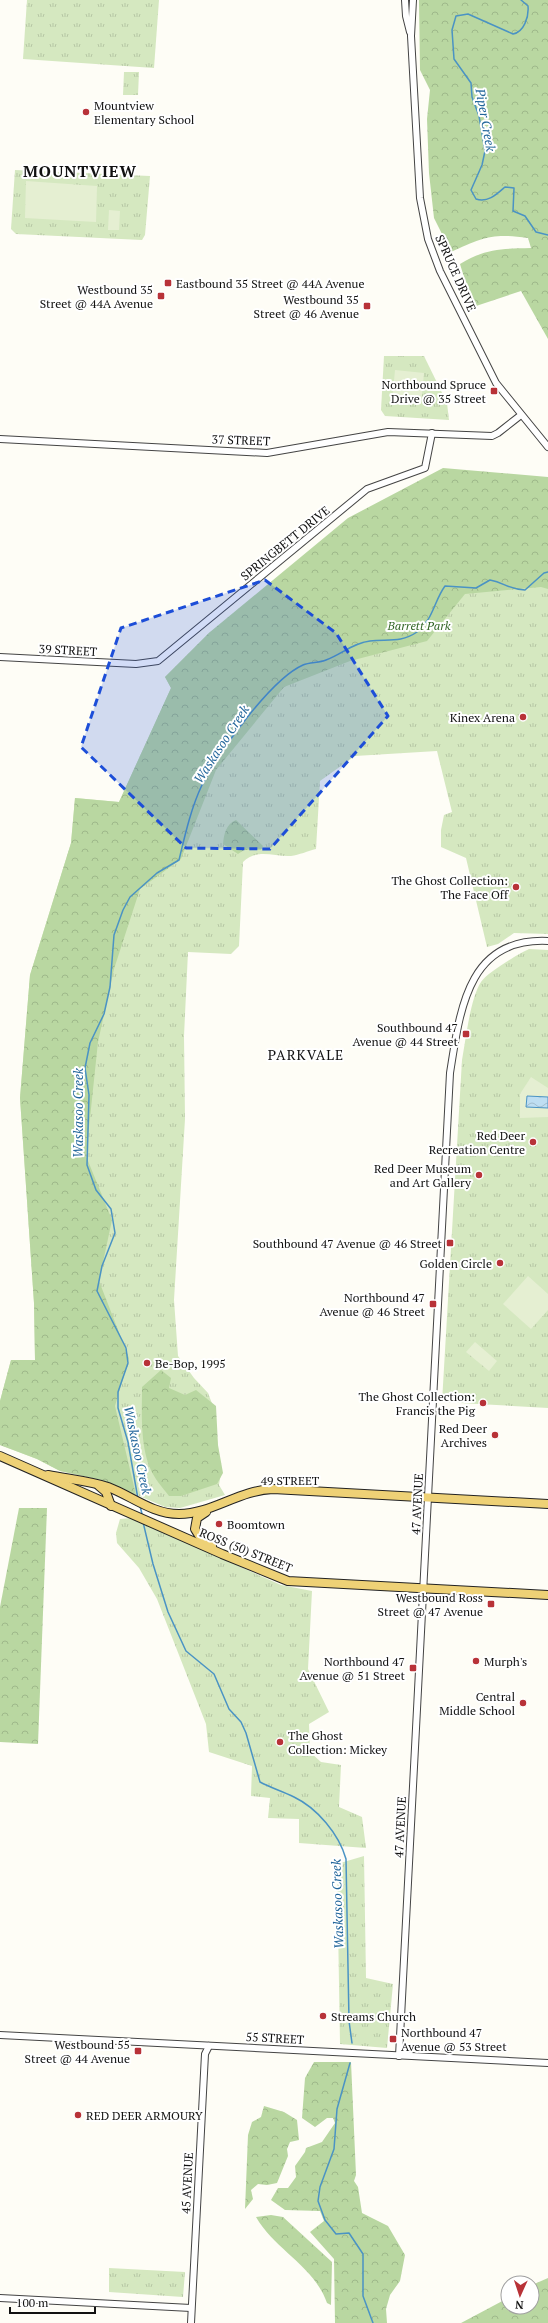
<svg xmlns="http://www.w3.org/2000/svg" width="548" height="2323" font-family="'PT Serif',serif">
<defs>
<pattern id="grass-tufts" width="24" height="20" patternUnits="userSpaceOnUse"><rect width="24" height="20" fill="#d5e8c0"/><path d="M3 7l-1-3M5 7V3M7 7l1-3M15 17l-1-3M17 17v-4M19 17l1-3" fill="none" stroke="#b6c6a4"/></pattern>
<pattern id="forest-crowns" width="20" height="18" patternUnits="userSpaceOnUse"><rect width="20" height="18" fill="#b9d7a1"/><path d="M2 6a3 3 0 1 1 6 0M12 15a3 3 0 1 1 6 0" fill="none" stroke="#9eb88a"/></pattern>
<pattern id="water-waves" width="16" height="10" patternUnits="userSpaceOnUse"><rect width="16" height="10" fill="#bedef2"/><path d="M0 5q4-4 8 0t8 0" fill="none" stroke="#a2bdce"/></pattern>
</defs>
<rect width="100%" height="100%" fill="#fefdf6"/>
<g fill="url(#grass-tufts)">
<path d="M 27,0 L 159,0 L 154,68 L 23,59 Z"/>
<path d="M 124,72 L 139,72 L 138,95 L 123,95 Z"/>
<path d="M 15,170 L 150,176 L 145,235 L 142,240 L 16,234 L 11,229 Z"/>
<path d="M 384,356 L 424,356 L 447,403 L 449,420 L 385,416 L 381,410 Z"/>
<path d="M 548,477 L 548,934 L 514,933 L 498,944 L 487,947 L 466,858 L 441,847 L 441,830 L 444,815 L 452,812 L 437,751 L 355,756 L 320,781 L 316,849 C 308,851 299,855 291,856 C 274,857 257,848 243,862 L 239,946 L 231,954 L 188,952 L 184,1036 L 185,1119 L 174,1300 L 178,1356 L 194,1378 L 208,1393 L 213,1406 L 221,1473 L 219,1485 L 225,1495 L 180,1508 L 165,1507 L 102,1480 L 60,1471 L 37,1459 L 0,1445 L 0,1401 L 11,1360 L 35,1360 L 34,1303 L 20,1098 L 30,975 L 71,843 L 75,798 L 119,802 L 171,688 L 165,677 L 210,632 Z"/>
<path d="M 529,949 L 548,950 L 548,1408 L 442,1402 L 462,1060 C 466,1039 470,999 481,982 C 487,973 518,954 529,949 Z"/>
<path d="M 131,1518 L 281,1585 L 312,1591 L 308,1669 L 329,1712 L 309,1724 L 310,1752 L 321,1762 L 341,1765 L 339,1807 L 362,1817 L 366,1848 L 299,1843 L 299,1819 L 268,1818 L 270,1798 L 251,1796 L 252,1766 L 209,1752 L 206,1724 L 157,1599 L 139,1568 L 117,1543 L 116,1533 L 120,1519 Z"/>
<path d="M 364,1856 L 366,1978 L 393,1984 L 387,2048 L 340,2044 L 337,1864 Z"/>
<path d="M 109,2268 L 185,2272 L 183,2297 L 109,2292 Z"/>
</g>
<g fill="url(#forest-crowns)">
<path d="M 419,0 L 548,0 L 548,339 L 521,291 L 473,307 L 460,264 C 487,248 501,249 531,248 L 528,238 C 493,233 483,237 451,252 L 434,218 L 429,173 L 427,119 L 430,90 L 420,70 Z"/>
<path d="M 443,468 L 548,477 L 548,589 L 541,587 L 465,594 L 427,641 L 350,661 L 284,687 L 216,770 L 181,859 L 140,889 L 114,969 L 98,1042 L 86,1156 L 112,1220 L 99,1281 L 129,1358 L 115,1406 L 136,1495 L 102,1480 L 60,1471 L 37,1459 L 0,1445 L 0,1401 L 11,1360 L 35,1360 L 34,1303 L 20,1098 L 30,975 L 71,843 L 75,798 L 119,802 L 171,688 L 165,677 L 210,632 L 348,518 Z"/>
<path d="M 236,820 L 263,846 L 261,850 L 244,850 L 238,854 L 223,844 C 224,834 226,824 236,820 Z"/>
<path d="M 161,1370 L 171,1378 L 169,1388 L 185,1395 L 196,1390 L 216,1406 L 218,1445 L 223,1473 L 217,1484 L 181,1496 L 169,1496 C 162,1487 154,1478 150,1468 C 140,1443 142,1413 142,1387 Z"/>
<path d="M 19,1508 L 47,1508 L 38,1744 L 0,1742 L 0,1607 Z"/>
<path d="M 314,2062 L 351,2062 L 356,2175 L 354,2181 L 358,2187 L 362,2213 L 388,2226 L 405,2255 L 400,2281 L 390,2295 L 386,2309 L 387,2323 L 335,2323 L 334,2259 L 310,2232 L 324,2221 L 320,2211 L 285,2210 L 271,2200 L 278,2188 L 288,2188 L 296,2177 L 295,2166 L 305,2152 L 306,2148 L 322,2142 L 335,2123 L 333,2118 L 327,2118 L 315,2127 L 302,2118 L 305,2078 Z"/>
<path d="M 264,2106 L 284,2112 L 297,2120 L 299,2140 L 290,2142 L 287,2149 L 288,2156 L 277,2183 L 267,2185 L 258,2184 L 251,2190 L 253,2199 L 245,2209 L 248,2135 L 252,2122 L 261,2117 Z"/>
<path d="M 271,2215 L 283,2217 L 332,2262 L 331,2305 L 327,2303 C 314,2266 275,2250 256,2217 Z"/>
<path d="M 548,2278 L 548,2323 L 461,2323 L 508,2298 L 508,2307 L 532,2307 L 532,2285 Z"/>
</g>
<g fill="#e5efd2">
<path d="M 26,181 L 97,186 L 96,222 L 25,218 Z"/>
<path d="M 109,210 L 120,211 L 119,230 L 108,230 Z"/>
<path d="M 395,370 L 424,373 L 421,404 L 392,402 Z"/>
<path d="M 531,1077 L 548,1088 L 548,1117 L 520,1118 L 520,1094 Z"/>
<path d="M 528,1276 L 548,1294 L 548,1310 L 531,1329 L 503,1304 Z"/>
<path d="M 475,1342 L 497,1361 L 489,1371 L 466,1352 Z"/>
</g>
<path fill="url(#water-waves)" stroke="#4a93c4" d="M 527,1096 L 548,1097 L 548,1108 L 526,1107 Z"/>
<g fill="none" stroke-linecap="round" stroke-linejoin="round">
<g stroke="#4a93c4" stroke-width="1.5">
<path d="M 521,0 L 528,6 C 529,17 524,32 513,34 L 468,14 L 456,16 L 452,30 L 454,59 L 471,83 L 472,97 L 479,116 L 485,151 L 482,165 L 471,190 L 476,199 C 488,203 497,194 505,187 L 514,188 L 513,211 L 525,216 L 536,232 L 548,235"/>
<path d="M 138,1499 L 128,1442 L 118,1408 L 118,1392 L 128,1363 L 126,1348 L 97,1291 L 102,1266 L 115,1233 L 111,1209 L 96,1190 L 87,1165 L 89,1095 L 85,1068 L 90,1043 L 104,1014 L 110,987 L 114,935 L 123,910 L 130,897 L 157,873 L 179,860 C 185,835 191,808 202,785 C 218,753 271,679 303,665 C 310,662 319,663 326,660 C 342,654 353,643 370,641 C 388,639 401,643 417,632 C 433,620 434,601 445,586 L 476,588 L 490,580 C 505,583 508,589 525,590 L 544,573 L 548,572"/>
<path d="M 140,1506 L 142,1514"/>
<path d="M 143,1522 L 153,1564 L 168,1612 L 186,1651 L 214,1674 L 229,1709 L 241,1722 L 246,1733 L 260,1782 C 271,1788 282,1791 294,1797 C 317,1808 339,1834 346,1859 L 349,2021 L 352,2043"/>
<path d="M 350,2063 L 337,2109 L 334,2149 L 320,2187 L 318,2201 L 325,2220 L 336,2234 L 349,2233 L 363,2254 L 363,2296 L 373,2323"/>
</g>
<defs>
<g id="minor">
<path d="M 405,0 L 406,16 L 410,32"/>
<path d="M 413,0 L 411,36 L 420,198 L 428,239 L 440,271 L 496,383 L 548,447"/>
<path d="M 0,439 L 267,453 L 388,432 L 492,436 L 498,433 L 521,415"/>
<path d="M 0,657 L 136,664 L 158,661 L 367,489 L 425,468 L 432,433"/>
<path d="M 0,2035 L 548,2063"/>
<path d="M 399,2056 L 450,1073 C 460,1011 467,937 548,941"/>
<path d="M 0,2298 L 191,2308"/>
<path d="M 191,2323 L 205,2054 L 209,2046"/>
</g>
<g id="major">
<path d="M 0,1456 L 222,1554 L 288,1581 L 548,1595"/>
<path d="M 48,1475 C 68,1479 89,1481 108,1487 C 132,1496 152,1514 179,1514 C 212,1514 239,1490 273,1489 L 548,1504"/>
<path d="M 99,1486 L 106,1492 L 111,1506"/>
<path d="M 206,1512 L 197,1518 L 195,1529 L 200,1537 L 212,1546"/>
</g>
</defs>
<use href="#minor" stroke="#444" stroke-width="8"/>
<use href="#major" stroke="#222" stroke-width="10"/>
<use href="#minor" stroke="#fff" stroke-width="6"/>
<use href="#major" stroke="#eed176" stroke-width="8"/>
</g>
<path fill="#1d4ed8" fill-opacity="0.2" stroke="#1d4ed8" stroke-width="3" stroke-dasharray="8 5" stroke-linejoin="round" d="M 265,580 L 336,633 L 388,716 L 270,849 L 186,848 L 81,747 L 121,628 Z"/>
<g fill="#b83238" stroke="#fff" stroke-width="1.5">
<circle cx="86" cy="112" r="4"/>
<rect x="164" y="279" width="8" height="8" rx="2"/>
<rect x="157" y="292" width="8" height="8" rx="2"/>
<rect x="363" y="302" width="8" height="8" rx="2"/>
<rect x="490" y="387" width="8" height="8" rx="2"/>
<circle cx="523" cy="717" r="4"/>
<circle cx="516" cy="887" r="4"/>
<rect x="462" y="1030" width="8" height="8" rx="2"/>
<circle cx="533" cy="1142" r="4"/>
<circle cx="479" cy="1175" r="4"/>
<rect x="446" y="1239" width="8" height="8" rx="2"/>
<circle cx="500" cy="1263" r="4"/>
<rect x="429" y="1300" width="8" height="8" rx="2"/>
<circle cx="147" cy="1363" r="4"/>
<circle cx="483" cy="1403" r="4"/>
<circle cx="495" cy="1435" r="4"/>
<circle cx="219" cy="1524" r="4"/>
<rect x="487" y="1600" width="8" height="8" rx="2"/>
<circle cx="476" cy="1661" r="4"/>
<rect x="409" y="1664" width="8" height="8" rx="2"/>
<circle cx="523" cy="1703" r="4"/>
<circle cx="280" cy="1742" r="4"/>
<circle cx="323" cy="2016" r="4"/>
<rect x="389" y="2035" width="8" height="8" rx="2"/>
<rect x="134" y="2047" width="8" height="8" rx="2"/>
<circle cx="78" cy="2115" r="4"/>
</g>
<g text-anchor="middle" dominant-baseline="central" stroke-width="4" stroke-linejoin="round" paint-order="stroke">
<g font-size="12" fill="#111" stroke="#fff" text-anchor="end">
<text x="94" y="105" text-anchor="start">Mountview<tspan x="94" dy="14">Elementary School</tspan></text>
<text x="176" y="283" text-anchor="start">Eastbound 35 Street @ 44A Avenue</text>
<text x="153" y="289">Westbound 35<tspan x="153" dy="14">Street @ 44A Avenue</tspan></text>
<text x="359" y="299">Westbound 35<tspan x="359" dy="14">Street @ 46 Avenue</tspan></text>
<text x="486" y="384">Northbound Spruce<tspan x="486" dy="14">Drive @ 35 Street</tspan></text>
<text x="515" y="717">Kinex Arena</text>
<text x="508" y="880">The Ghost Collection:<tspan x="508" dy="14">The Face Off</tspan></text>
<text x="458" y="1027">Southbound 47<tspan x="458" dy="14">Avenue @ 44 Street</tspan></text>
<text x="525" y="1135">Red Deer<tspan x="525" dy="14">Recreation Centre</tspan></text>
<text x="471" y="1168">Red Deer Museum<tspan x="471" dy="14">and Art Gallery</tspan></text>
<text x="442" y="1243">Southbound 47 Avenue @ 46 Street</text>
<text x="492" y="1263">Golden Circle</text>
<text x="425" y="1297">Northbound 47<tspan x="425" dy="14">Avenue @ 46 Street</tspan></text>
<text x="155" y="1363" text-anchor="start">Be-Bop, 1995</text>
<text x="475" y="1396">The Ghost Collection:<tspan x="475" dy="14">Francis the Pig</tspan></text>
<text x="487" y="1428">Red Deer<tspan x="487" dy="14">Archives</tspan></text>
<text x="227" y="1524" text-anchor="start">Boomtown</text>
<text x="483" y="1597">Westbound Ross<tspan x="483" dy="14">Street @ 47 Avenue</tspan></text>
<text x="405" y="1661">Northbound 47<tspan x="405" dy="14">Avenue @ 51 Street</tspan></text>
<text x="484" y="1661" text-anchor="start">Murph's</text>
<text x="515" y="1696">Central<tspan x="515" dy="14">Middle School</tspan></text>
<text x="288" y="1735" text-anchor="start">The Ghost<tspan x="288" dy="14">Collection: Mickey</tspan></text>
<text x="331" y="2016" text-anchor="start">Streams Church</text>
<text x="401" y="2032" text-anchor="start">Northbound 47<tspan x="401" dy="14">Avenue @ 53 Street</tspan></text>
<text x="130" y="2044">Westbound 55<tspan x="130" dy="14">Street @ 44 Avenue</tspan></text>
<text x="86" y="2115" text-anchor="start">RED DEER ARMOURY</text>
</g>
<g font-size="12" fill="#111" stroke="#fff">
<text transform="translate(456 273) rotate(66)">SPRUCE DRIVE</text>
<text transform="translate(241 440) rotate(2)">37 STREET</text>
<text transform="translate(285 543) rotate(-39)">SPRINGBETT DRIVE</text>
<text transform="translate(68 650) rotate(3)">39 STREET</text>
<text x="290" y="1480">49 STREET</text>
<text transform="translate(417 1504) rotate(-87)">47 AVENUE</text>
<text transform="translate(246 1550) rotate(22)">ROSS (50) STREET</text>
<text transform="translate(400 1827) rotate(-87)">47 AVENUE</text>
<text transform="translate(275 2038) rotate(3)">55 STREET</text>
<text transform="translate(187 2183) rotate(-87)">45 AVENUE</text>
</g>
<g font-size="12" font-style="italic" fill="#326525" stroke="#fff">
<text x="419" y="625">Barrett Park</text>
</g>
<g font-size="13" font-style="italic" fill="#22669b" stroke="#fff">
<text transform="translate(486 120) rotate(80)">Piper Creek</text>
<text transform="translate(221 744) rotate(-57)">Waskasoo Creek</text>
<text transform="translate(78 1113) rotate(-90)">Waskasoo Creek</text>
<text transform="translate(138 1450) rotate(78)">Waskasoo Creek</text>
<text transform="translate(337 1904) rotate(-92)">Waskasoo Creek</text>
</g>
<g font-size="14" letter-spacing="1" fill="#111" stroke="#fff">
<text x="306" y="1054">PARKVALE</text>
</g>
<g font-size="16" font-weight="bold" letter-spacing="1" fill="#111" stroke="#fff">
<text x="80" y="171">MOUNTVIEW</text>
</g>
</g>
<g transform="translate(520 2295) rotate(183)"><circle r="19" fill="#ffffff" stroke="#a0a0a0"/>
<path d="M0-3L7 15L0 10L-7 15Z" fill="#b83238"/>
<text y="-6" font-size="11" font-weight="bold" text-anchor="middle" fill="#111111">N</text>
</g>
<path d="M10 2307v6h85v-6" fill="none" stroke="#111111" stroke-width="2"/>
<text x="16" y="2307" font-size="12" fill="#111111" stroke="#ffffff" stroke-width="3" paint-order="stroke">100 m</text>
</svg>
